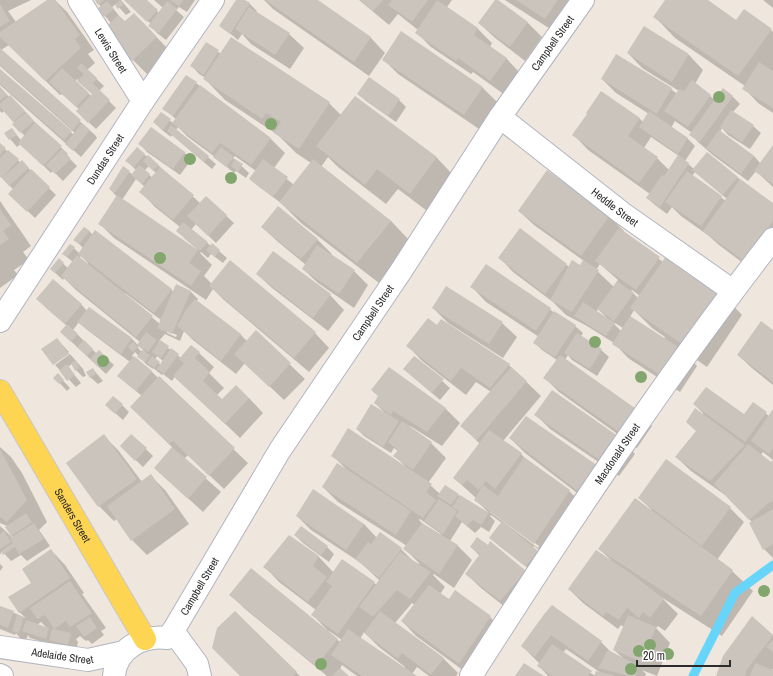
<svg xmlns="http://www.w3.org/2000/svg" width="773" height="676" font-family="'Archivo Narrow',sans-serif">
<rect width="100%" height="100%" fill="#efe7dd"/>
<g fill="#0003" fill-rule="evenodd">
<path d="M 0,0 L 31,0 L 8,11 L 16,22 L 48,0 L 55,0 L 67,12 L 94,50 L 88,54 L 95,63 L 87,70 L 104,86 L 99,91 L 116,108 L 96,129 L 84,118 L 79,109 L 62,94 L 60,95 L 9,45 L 1,50 L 95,135 L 97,138 L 81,157 L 0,85 L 0,70 L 74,135 L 75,133 L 0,66 ZM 77,79 L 93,94 L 91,96 L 75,82 Z"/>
<path d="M 96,0 L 121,0 L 131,12 L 126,15 L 116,4 L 112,7 L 125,23 L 134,14 L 171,52 L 148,75 L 104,31 L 111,23 L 99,9 L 101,7 Z"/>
<path d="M 125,0 L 145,0 L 159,13 L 163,8 L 154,0 L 195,0 L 187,12 L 179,7 L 176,10 L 184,17 L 166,40 L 157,33 L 150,25 L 151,24 Z"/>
<path d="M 238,0 L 244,0 L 250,4 L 257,11 L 256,12 L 289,34 L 304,48 L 290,69 L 251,44 L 242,34 L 238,40 L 221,26 Z"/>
<path d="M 264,0 L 316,0 L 371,38 L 385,53 L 369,76 L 273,9 Z"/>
<path d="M 359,0 L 452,0 L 447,7 L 478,29 L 492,43 L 490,47 L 506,58 L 520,73 L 505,95 L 473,72 L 471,74 L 431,47 L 416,32 L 418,30 L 398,14 L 389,25 Z"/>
<path d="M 496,0 L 528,23 L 542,37 L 525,61 L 494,37 L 479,23 Z"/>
<path d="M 505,0 L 570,0 L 566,39 Z"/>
<path d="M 667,0 L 706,0 L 736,22 L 771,30 L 773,32 L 773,113 L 758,103 L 744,88 L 745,86 L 675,38 L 655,17 Z"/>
<path d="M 763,0 L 773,0 L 773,8 Z"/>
<path d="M 644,27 L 689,55 L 703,70 L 695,84 L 715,100 L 732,96 L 740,104 L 733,112 L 753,126 L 761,133 L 750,149 L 728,135 L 722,128 L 720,132 L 754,156 L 761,164 L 773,146 L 773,187 L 756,171 L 748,181 L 714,156 L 698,142 L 691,134 L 692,133 L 675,121 L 671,128 L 688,139 L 695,146 L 685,161 L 694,169 L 737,177 L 773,204 L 773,255 L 759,275 L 719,245 L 709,236 L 681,216 L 672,207 L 667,214 L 655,205 L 647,198 L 650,194 L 588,150 L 574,135 L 639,118 L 643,122 L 649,114 L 616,93 L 602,79 L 671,89 L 677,94 L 679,91 L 642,68 L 628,53 ZM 651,137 L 679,156 L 669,170 L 657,158 L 644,148 ZM 695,172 L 727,199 L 726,201 L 692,176 Z"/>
<path d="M 206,43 L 221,54 L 329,103 L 341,115 L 355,97 L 437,158 L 457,179 L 431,214 L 398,189 L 386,204 L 338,167 L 328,157 L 321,167 L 391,221 L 411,242 L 379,283 L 301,223 L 281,203 L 258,186 L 250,179 L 256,171 L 235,156 L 233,158 L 249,173 L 246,178 L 236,171 L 234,173 L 215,157 L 188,137 L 178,127 L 176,130 L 216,164 L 212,169 L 172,135 L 171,137 L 162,130 L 154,122 L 161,113 L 173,123 L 176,119 L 163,108 L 196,83 L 270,138 L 285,153 L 274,168 L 294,185 L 311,163 L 296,153 L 278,135 L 225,100 L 205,79 L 206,78 L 199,74 L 192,66 Z"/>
<path d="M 383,59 L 482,87 L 497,102 L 479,129 L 398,74 Z"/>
<path d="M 0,87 L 9,97 L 17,103 L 39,127 L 68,154 L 66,155 L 77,166 L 63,181 L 53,171 L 51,173 L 21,144 L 17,147 L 5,133 L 11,129 L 21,140 L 25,136 L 13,124 L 15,123 L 4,111 L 2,113 L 0,111 Z"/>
<path d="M 359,94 L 399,100 L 406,107 L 396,122 L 366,101 Z"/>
<path d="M 140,144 L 184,152 L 191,160 L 180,175 L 147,152 Z"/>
<path d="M 0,145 L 21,163 L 22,162 L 56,195 L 35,218 L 10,194 L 14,190 L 0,176 Z"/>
<path d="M 137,149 L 158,165 L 200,203 L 206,197 L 234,223 L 216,243 L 196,224 L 191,230 L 211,246 L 219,251 L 227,258 L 223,263 L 211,254 L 208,258 L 201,252 L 200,253 L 212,265 L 204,276 L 212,284 L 315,333 L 329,348 L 309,372 L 224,300 L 213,289 L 206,300 L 114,238 L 100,224 L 117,197 L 110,189 L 129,172 L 132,174 L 136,170 L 127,161 ZM 149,166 L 156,173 L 153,178 L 144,171 ZM 136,179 L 145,187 L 141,192 L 155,207 L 180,227 L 184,238 L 197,249 L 196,250 L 122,200 Z"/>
<path d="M 0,201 L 31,246 L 23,252 L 29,260 L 14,270 L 18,275 L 0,288 Z"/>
<path d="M 519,211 L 609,216 L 624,231 L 623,232 L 663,262 L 722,294 L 742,315 L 707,367 L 684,351 L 683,351 L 697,366 L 680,392 L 628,358 L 614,343 L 587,326 L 566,315 L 553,302 L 513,272 L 499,257 L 520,229 L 569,267 L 581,266 L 584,261 L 534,225 ZM 600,264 L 618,280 L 614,287 L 596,270 ZM 632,290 L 640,296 L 638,298 L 631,291 ZM 598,309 L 607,318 L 596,312 ZM 634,310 L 652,328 L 665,337 L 664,339 L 630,317 ZM 615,323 L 623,328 L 621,331 L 614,324 Z"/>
<path d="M 262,227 L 317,239 L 332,254 L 331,255 L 354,271 L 368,285 L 354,308 L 318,283 L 303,269 L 306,265 L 277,241 Z"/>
<path d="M 89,231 L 93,235 L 95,231 L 174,292 L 190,291 L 198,299 L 197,301 L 241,335 L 247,341 L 256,332 L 305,379 L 284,400 L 245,363 L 236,374 L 193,340 L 184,331 L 180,341 L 165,334 L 159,341 L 181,358 L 199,353 L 214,367 L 209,373 L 224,388 L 217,395 L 222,400 L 249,398 L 263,413 L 240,438 L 175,376 L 172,381 L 163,374 L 162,375 L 153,368 L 153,369 L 146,364 L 135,352 L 132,356 L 152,372 L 248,463 L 224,489 L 188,455 L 184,459 L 221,492 L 203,512 L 155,468 L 173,448 L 146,422 L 142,396 L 126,383 L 130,362 L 86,329 L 79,322 L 73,330 L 97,354 L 99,351 L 114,365 L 106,374 L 61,332 L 67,326 L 45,307 L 81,304 L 87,311 L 89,308 L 132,339 L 138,345 L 140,342 L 76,290 L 64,278 L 63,280 L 51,269 L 59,260 L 68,268 L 73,262 L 63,254 L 74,248 L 79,253 L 83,248 L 75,240 ZM 81,256 L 88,263 L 87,264 L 79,258 ZM 125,293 L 161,320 L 160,324 L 124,294 ZM 167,331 L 177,335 L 176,337 L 167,333 ZM 139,346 L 146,353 L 142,352 L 138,348 ZM 157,356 L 163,361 L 161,365 L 155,360 Z"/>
<path d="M 257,274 L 330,295 L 344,310 L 328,331 L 272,288 Z"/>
<path d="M 472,287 L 550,309 L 554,313 L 575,326 L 583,333 L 581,336 L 601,350 L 609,357 L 597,376 L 572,360 L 568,355 L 565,360 L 638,411 L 652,426 L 637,448 L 559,392 L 545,378 L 557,360 L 542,350 L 535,343 L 539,337 L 486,302 Z"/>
<path d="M 433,308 L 502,323 L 517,337 L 503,358 L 448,323 Z"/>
<path d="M 441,321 L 509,365 L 541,396 L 503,441 L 521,454 L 531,464 L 569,491 L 584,505 L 549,558 L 534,546 L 533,548 L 545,559 L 534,573 L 498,545 L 502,523 L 491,515 L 490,516 L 495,521 L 489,532 L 481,527 L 475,533 L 462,522 L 450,541 L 458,546 L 472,560 L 454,588 L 434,574 L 433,575 L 445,587 L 440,594 L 449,600 L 455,592 L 490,617 L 505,632 L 471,676 L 416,636 L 402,621 L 415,605 L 412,603 L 395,623 L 443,658 L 458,673 L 456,676 L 429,676 L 417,667 L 412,674 L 415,676 L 357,676 L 342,665 L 340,669 L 347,676 L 327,676 L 245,609 L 231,595 L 326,631 L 327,630 L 313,615 L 316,610 L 279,582 L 265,567 L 289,537 L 319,557 L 334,573 L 374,583 L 377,585 L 380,581 L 361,563 L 311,530 L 297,516 L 364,524 L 377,538 L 401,549 L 414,562 L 420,564 L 405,549 L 407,546 L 338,502 L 323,487 L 346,469 L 333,456 L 406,467 L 395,456 L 398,451 L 394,448 L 391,453 L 364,436 L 357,429 L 385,413 L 375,403 L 445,408 L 460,423 L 442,446 L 410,426 L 409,427 L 431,443 L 446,458 L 428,483 L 440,494 L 458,495 L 489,513 L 475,499 L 476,498 L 454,478 L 480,444 L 462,426 L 491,392 L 476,382 L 466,395 L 422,361 L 408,346 L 437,326 ZM 490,510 L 539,546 L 538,548 L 490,512 ZM 420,519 L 441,534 L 440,535 L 425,526 L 419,520 ZM 329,631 L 342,640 L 340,642 L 328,632 ZM 364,632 L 379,647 L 405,667 L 404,669 L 360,639 Z"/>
<path d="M 773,331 L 773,385 L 753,369 L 738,355 Z"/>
<path d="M 57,339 L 69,352 L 53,364 Z"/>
<path d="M 70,354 L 83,369 L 86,376 L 83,377 L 76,370 L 72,364 L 68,367 L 81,383 L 76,387 L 55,365 Z"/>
<path d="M 415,357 L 450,388 L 440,400 L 412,376 Z"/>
<path d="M 93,369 L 103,381 L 98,384 L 90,377 Z"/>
<path d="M 58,375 L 70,388 L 67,391 L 55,378 Z"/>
<path d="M 753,403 L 769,416 L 773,411 L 773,460 L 763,452 L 761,455 L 771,464 L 773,461 L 773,558 L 764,549 L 752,522 L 726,495 L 725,495 L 691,471 L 676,457 L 697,432 L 703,413 L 694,404 L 744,416 Z"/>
<path d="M 122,405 L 129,412 L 123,420 L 114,412 Z"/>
<path d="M 536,415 L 621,440 L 635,454 L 619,476 L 550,429 Z"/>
<path d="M 131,435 L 153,456 L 143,467 L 121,446 Z"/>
<path d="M 104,436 L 118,450 L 142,482 L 151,476 L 165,490 L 189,524 L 147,555 L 132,540 L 117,519 L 114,521 L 99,506 L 67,463 Z"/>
<path d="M 510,438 L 598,467 L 612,482 L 594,506 L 525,453 Z"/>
<path d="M 0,447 L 11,457 L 22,473 L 47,522 L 39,530 L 50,546 L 27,561 L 21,555 L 11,561 L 2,551 L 0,555 L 0,526 L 13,538 L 7,526 L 0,523 Z"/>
<path d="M 639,498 L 730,508 L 744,522 L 717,560 L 732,571 L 753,591 L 722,636 L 661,597 L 678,614 L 665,631 L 658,626 L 656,628 L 670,643 L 657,676 L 642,670 L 646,674 L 645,676 L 548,676 L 539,666 L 540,664 L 522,646 L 537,625 L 601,642 L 613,654 L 623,658 L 614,650 L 624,627 L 621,625 L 618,629 L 583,603 L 569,589 L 611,560 L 599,549 L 652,510 ZM 566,649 L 601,673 L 595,676 L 563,653 Z"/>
<path d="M 295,535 L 327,547 L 334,554 L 329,562 L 303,543 Z"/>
<path d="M 471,547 L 525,571 L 515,615 L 481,588 L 466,574 L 480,556 Z"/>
<path d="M 51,550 L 65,565 L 84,593 L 82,594 L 106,628 L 101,631 L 104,635 L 92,644 L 88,640 L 86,641 L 80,636 L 76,639 L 78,642 L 76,651 L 58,647 L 54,643 L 53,645 L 30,638 L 28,635 L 26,640 L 20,638 L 16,633 L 15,635 L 0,629 L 0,607 L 26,618 L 19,612 L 32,583 ZM 41,622 L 48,629 L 37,625 Z"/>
<path d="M 0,564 L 3,567 L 0,571 Z"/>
<path d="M 235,612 L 300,676 L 241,676 Z"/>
<path d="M 752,618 L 773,635 L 773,669 L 772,670 L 773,671 L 773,676 L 717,676 Z"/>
</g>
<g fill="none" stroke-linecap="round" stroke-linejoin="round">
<path stroke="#67d5fa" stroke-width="9" d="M 693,676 L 735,593 L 773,565"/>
</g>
<g fill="#cac4bc">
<path d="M 47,0 L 55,0 L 80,35 L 75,39 L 81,48 L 45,81 L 0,37 L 0,32 Z"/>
<path d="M 95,0 L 104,0 L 98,5 Z"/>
<path d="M 120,0 L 124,4 L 118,9 L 115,5 Z"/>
<path d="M 124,0 L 147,0 L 158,10 L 147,22 Z"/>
<path d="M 170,0 L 183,0 L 179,6 Z"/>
<path d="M 236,0 L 245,0 L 250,3 L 230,34 L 219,26 Z"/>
<path d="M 265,0 L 318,0 L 371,37 L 354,62 Z"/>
<path d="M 360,0 L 383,0 L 373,11 Z"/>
<path d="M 392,0 L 428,0 L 412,22 L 388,5 Z"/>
<path d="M 437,0 L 478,28 L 474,35 L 507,58 L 490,81 L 458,58 L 456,61 L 415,33 Z"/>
<path d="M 495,0 L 498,0 L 528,22 L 510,47 L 478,23 Z"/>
<path d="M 516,0 L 558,0 L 545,19 Z"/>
<path d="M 665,0 L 708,0 L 736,20 L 744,9 L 772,29 L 738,76 L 653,17 Z"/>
<path d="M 107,1 L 114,9 L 104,17 L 97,9 Z"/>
<path d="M 167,1 L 177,9 L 159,33 L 148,26 Z"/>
<path d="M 0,4 L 10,21 L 0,27 Z"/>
<path d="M 249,7 L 290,33 L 275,55 L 235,29 Z"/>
<path d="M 134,13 L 157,37 L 132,61 L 102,31 L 118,15 L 125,21 Z"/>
<path d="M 644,26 L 689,54 L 672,82 L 627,53 Z"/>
<path d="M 401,31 L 483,87 L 464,115 L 382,60 Z"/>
<path d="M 231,37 L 330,102 L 299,149 L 274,133 L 281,122 L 266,113 L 262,119 L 203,79 Z"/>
<path d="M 206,42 L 219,50 L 204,75 L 190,66 Z"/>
<path d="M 0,48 L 81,120 L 73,130 L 0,65 Z"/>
<path d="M 616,54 L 672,88 L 657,114 L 601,79 Z"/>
<path d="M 759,62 L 773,71 L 773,108 L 742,89 Z"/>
<path d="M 81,63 L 97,78 L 93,83 L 85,76 L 110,100 L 88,123 L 76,111 L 92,94 L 77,81 L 84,74 L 77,68 Z"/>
<path d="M 62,68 L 89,93 L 76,107 L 49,82 Z"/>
<path d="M 0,69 L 72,131 L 64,140 L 0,84 Z"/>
<path d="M 186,75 L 197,82 L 173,116 L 162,109 Z"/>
<path d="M 369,77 L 400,99 L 388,116 L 357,94 Z"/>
<path d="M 692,80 L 711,95 L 688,127 L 664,111 L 679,89 L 684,91 Z"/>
<path d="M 200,85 L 271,138 L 251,165 L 220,143 L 212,153 L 172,123 Z"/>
<path d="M 0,87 L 7,95 L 0,101 Z"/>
<path d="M 723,88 L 733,96 L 700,142 L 689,135 Z"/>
<path d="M 601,91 L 640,118 L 628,136 L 658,157 L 639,183 L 572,135 L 587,114 L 586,113 Z"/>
<path d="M 10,95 L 25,111 L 13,122 L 0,107 L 0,104 Z"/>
<path d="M 355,96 L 437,157 L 410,194 L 377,169 L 365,185 L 316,146 Z"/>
<path d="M 731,110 L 754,125 L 742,142 L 720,127 Z"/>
<path d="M 649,111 L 688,138 L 678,154 L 639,127 Z"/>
<path d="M 26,112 L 34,121 L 20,133 L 12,124 Z"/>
<path d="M 161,112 L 171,119 L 163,130 L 153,122 Z"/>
<path d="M 35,122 L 62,146 L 43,166 L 18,143 Z"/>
<path d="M 82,123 L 90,130 L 73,151 L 65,144 Z"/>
<path d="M 171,125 L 209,156 L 204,162 L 167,131 Z"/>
<path d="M 151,127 L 185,152 L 173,169 L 138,144 Z"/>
<path d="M 12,128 L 17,135 L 9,140 L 4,133 Z"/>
<path d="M 719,130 L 754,156 L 741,174 L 706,148 Z"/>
<path d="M 0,143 L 6,148 L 0,155 Z"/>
<path d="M 773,145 L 773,184 L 754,171 Z"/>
<path d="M 137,147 L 145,154 L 134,167 L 125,161 Z"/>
<path d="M 221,147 L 234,157 L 226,167 L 213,157 Z"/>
<path d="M 62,149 L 71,159 L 55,174 L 46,165 Z"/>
<path d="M 8,150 L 19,159 L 2,178 L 0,177 L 0,158 Z"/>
<path d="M 707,152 L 738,177 L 723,195 L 692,170 Z"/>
<path d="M 148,155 L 159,165 L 153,171 L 143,161 Z"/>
<path d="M 678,155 L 689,163 L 660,207 L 646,198 L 662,175 L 664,176 Z"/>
<path d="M 235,159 L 243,164 L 238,172 L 231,166 Z"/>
<path d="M 263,159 L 288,177 L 273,197 L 249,179 Z"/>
<path d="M 313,159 L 391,221 L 357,263 L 279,202 Z"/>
<path d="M 22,160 L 29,168 L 9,186 L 2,178 Z"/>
<path d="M 139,165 L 150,174 L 142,184 L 131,175 Z"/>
<path d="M 123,166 L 130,171 L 115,193 L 109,189 Z"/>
<path d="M 160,167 L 194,195 L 173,220 L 139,192 Z"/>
<path d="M 31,169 L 50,187 L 27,212 L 8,194 Z"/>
<path d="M 547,170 L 610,215 L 581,256 L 518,211 Z"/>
<path d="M 687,171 L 722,196 L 701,226 L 665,202 Z"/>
<path d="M 740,179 L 773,203 L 773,221 L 744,261 L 703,231 Z"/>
<path d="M 117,195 L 198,250 L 189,263 L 201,271 L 191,286 L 98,224 Z"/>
<path d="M 206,196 L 227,215 L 208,236 L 187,216 Z"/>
<path d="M 278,206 L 318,239 L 301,259 L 261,227 Z"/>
<path d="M 0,209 L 11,225 L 3,231 L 9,239 L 0,245 Z"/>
<path d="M 183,222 L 208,242 L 200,251 L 176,231 Z"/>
<path d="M 84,227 L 90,231 L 79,244 L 73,240 Z"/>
<path d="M 520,228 L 567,264 L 545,294 L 498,258 Z"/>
<path d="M 619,228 L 660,257 L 636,290 L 595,261 Z"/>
<path d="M 95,230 L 172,289 L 154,313 L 78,254 Z"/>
<path d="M 212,243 L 220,250 L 215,257 L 206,250 Z"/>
<path d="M 70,244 L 75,247 L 67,257 L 62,254 Z"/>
<path d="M 317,245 L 355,270 L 339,294 L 302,269 Z"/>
<path d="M 273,251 L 331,294 L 313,318 L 256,274 Z"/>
<path d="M 77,255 L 153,316 L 136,337 L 61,276 Z"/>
<path d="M 667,255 L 723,294 L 686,347 L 630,308 Z"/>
<path d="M 59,258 L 64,263 L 55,273 L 50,269 Z"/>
<path d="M 230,260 L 316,332 L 294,358 L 209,286 Z"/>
<path d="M 572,260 L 580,265 L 583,260 L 599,270 L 572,312 L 550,300 Z"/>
<path d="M 486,264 L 551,308 L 536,331 L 470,287 Z"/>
<path d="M 53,279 L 82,304 L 65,324 L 36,299 Z"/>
<path d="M 617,281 L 634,293 L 614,321 L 597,309 Z"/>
<path d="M 176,284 L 191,291 L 172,334 L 157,328 Z"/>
<path d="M 446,286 L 503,322 L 489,344 L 432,308 Z"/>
<path d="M 195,299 L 241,334 L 221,361 L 177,326 L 186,310 Z"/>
<path d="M 583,302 L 615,323 L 606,336 L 574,316 Z"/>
<path d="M 89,307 L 132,338 L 121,354 L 77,322 Z"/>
<path d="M 554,311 L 576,325 L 555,357 L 533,343 Z"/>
<path d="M 630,316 L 683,350 L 665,378 L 612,344 Z"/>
<path d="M 428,318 L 437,325 L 441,319 L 510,364 L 490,388 L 461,368 L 451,381 L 406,346 Z"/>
<path d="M 761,321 L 773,330 L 773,382 L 737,355 Z"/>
<path d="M 67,324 L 78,334 L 71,342 L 60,332 Z"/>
<path d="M 256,330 L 291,363 L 269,387 L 234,354 Z"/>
<path d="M 146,332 L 157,340 L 148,352 L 137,345 Z"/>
<path d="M 577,333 L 602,349 L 590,369 L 564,353 Z"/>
<path d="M 57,338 L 69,354 L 53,365 L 41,349 Z"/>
<path d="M 84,340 L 93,349 L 87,356 L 77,347 Z"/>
<path d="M 160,340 L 169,346 L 161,358 L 152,352 Z"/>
<path d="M 133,342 L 138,347 L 133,352 L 128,347 Z"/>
<path d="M 191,345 L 200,352 L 195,358 L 210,372 L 203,381 L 222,399 L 236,385 L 249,398 L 225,424 L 173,376 L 184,363 L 179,359 Z"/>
<path d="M 171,348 L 179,354 L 164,374 L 157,369 Z"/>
<path d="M 99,350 L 107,358 L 98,367 L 90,359 Z"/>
<path d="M 142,350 L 150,355 L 145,362 L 137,357 Z"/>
<path d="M 560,355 L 639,411 L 622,434 L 543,378 Z"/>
<path d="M 134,356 L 152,371 L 136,391 L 117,376 Z"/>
<path d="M 152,356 L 160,362 L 154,368 L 147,363 Z"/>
<path d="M 414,356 L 444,379 L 432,393 L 403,369 Z"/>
<path d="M 76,360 L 79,368 L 75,371 L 71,363 Z"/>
<path d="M 67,364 L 75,375 L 67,381 L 59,370 Z"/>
<path d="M 389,367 L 446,408 L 427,432 L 393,411 L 391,415 L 374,403 L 378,396 L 371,390 Z"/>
<path d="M 511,367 L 527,381 L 477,440 L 460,426 Z"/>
<path d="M 93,368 L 96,374 L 90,378 L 86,372 Z"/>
<path d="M 58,373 L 64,380 L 59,384 L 53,378 Z"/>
<path d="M 159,376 L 235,448 L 209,476 L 173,441 L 169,444 L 130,407 Z"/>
<path d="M 706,387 L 744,414 L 753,402 L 767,412 L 745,442 L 693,404 Z"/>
<path d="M 552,390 L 622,439 L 604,463 L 534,415 Z"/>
<path d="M 113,396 L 123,404 L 115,414 L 105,405 Z"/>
<path d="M 371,404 L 399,421 L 383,447 L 356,429 Z"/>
<path d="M 695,408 L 745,445 L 710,481 L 675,457 L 696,431 L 686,422 Z"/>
<path d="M 773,409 L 773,448 L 769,454 L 751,441 Z"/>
<path d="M 526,416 L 598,466 L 579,492 L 509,438 Z"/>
<path d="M 402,421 L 432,442 L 413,470 L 393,456 L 398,450 L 388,442 Z"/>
<path d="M 348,428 L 432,484 L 426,492 L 436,500 L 423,518 L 331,456 Z"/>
<path d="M 489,430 L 522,453 L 495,489 L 486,481 L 479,490 L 467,480 L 462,485 L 453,478 Z"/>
<path d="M 104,434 L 137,479 L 98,507 L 66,463 Z"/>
<path d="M 131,434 L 147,448 L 135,461 L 120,446 Z"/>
<path d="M 748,444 L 771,462 L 773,460 L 773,502 L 770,502 L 749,520 L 714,484 Z"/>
<path d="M 172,447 L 207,477 L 188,499 L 154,468 Z"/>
<path d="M 0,449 L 27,500 L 7,522 L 0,517 Z"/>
<path d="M 524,457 L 570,490 L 534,544 L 474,500 L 483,485 L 498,496 Z"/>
<path d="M 666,459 L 731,507 L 702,546 L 638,498 Z"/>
<path d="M 337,463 L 411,511 L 396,535 L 322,487 Z"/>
<path d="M 151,474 L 175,509 L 131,541 L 107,506 Z"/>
<path d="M 445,485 L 459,494 L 451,505 L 437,496 Z"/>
<path d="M 313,489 L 364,524 L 346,550 L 296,516 Z"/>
<path d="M 460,495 L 489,513 L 481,525 L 473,520 L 467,526 L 455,516 L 459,511 L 452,507 Z"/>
<path d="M 635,498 L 733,570 L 701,616 L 598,549 Z"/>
<path d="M 439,499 L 457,511 L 443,534 L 424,521 Z"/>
<path d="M 773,509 L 773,544 L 763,550 L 749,523 Z"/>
<path d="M 26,513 L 32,522 L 11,536 L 5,527 Z"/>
<path d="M 502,521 L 538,551 L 526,566 L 489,538 Z"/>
<path d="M 34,523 L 44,539 L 19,554 L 15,547 L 3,555 L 1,551 L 13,543 L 10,538 Z"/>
<path d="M 422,523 L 458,545 L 439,574 L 403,549 Z"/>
<path d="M 301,526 L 328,546 L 321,555 L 294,535 Z"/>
<path d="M 4,531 L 11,542 L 0,549 L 0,534 Z"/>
<path d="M 380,532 L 402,548 L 379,578 L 355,559 L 368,542 L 371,544 Z"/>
<path d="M 289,535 L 319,556 L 313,566 L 327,577 L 308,602 L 263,567 Z"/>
<path d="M 477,537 L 488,545 L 490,541 L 526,571 L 500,601 L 465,574 L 480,554 L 470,547 Z"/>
<path d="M 51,549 L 70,578 L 19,613 L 8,597 L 31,583 L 22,569 Z"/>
<path d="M 596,550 L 633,575 L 664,599 L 650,618 L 643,612 L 639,618 L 627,608 L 619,620 L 606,612 L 603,616 L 568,589 Z"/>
<path d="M 400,552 L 431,572 L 410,599 L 397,590 L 373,617 L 359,607 Z"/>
<path d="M 342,559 L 375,582 L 338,634 L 311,615 L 332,586 L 326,582 Z"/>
<path d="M 251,568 L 338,639 L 316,666 L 229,595 Z"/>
<path d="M 70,581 L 92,613 L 70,627 L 66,621 L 54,629 L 71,633 L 68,645 L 49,640 L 52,629 L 54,629 L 45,615 L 37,619 L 30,608 Z"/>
<path d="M 429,585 L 449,599 L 455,590 L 491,616 L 459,664 L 401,621 Z"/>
<path d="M 552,605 L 602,641 L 588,661 L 551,635 L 535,657 L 521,646 L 545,613 Z"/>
<path d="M 0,606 L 14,611 L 8,628 L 0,625 Z"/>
<path d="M 235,611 L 297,672 L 293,676 L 240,676 L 212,648 L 217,628 Z"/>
<path d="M 380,611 L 444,658 L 431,675 L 402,653 L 398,659 L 364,633 Z"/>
<path d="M 17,615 L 24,617 L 19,633 L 12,631 Z"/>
<path d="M 628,615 L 656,627 L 642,662 L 613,650 Z"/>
<path d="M 752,616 L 773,635 L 746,671 L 745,676 L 716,676 L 723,656 Z"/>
<path d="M 90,617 L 97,628 L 84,637 L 76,626 Z"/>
<path d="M 26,620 L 49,628 L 46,639 L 22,631 Z"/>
<path d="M 348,629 L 417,676 L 362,676 L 331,655 Z"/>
<path d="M 773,640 L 773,652 L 766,647 Z"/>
<path d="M 552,644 L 592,671 L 588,676 L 552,676 L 537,666 Z"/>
<path d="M 608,650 L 639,666 L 635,676 L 629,676 L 598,668 Z"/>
<path d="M 524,663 L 544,676 L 515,676 Z"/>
<path d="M 755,663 L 773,670 L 773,676 L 750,676 Z"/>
<path d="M 340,668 L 349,676 L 332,676 Z"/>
<path d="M 596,671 L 614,675 L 614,676 L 594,676 Z"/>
</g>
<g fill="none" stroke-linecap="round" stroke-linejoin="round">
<defs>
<g id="street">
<path id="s1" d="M 79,0 L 143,101"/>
<path id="s2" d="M 500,117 L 622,213 L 733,291"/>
<path id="s3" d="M 0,321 L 143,101 L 213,0"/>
<path id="s4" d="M 0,647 L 88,660 L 124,652"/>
<path d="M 0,675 L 2,676"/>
<path id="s5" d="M 471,676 C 566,527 664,379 773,239"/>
</g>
<g id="secondary">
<path id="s6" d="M 173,631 L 280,450 L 401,271 L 500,117 L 583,0"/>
<path d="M 114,676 C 116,649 142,635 167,638 L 173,631 L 197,664 L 200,676"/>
</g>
<g id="primary">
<path id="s7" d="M 0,391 L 145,639"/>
</g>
</defs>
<use href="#street" stroke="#b1b4c1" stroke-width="24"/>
<use href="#secondary" stroke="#b1b4c1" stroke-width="24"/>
<use href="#primary" stroke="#c8c8c8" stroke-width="24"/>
<use href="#street" stroke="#fff" stroke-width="22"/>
<use href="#secondary" stroke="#fff" stroke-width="22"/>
<use href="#primary" stroke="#fed453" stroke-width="22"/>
</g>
<g fill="#82a66e">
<circle cx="719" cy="97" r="6"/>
<circle cx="271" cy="124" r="6"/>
<circle cx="190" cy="159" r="6"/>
<circle cx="231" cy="178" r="6"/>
<circle cx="160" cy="258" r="6"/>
<circle cx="595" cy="342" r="6"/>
<circle cx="103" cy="361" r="6"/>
<circle cx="641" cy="377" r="6"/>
<circle cx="764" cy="591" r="6"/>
<circle cx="650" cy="645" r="6"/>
<circle cx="639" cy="651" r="6"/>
<circle cx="668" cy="654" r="6"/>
<circle cx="321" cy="664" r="6"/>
<circle cx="631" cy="669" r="6"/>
</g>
<g text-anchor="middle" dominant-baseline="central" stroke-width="4" stroke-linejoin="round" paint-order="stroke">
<g font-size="11" fill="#2c2c2c" stroke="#fff">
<text stroke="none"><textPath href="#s6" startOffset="700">Campbell Street</textPath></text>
<text stroke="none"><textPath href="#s1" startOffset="60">Lewis Street</textPath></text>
<text stroke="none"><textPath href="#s3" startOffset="193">Dundas Street</textPath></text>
<text stroke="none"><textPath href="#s2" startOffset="146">Heddle Street</textPath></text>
<text stroke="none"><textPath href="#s6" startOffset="376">Campbell Street</textPath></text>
<text stroke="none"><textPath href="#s5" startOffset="266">Macdonald Street</textPath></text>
<text stroke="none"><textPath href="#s7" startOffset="144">Sanders Street</textPath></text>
<text stroke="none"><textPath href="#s6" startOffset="52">Campbell Street</textPath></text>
<text stroke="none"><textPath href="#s4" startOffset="63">Adelaide Street</textPath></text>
</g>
</g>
<path d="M637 660v6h93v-6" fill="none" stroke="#2c2c2c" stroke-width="2"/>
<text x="643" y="660" font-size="12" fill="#2c2c2c" stroke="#ffffff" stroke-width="3" paint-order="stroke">20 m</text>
</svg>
